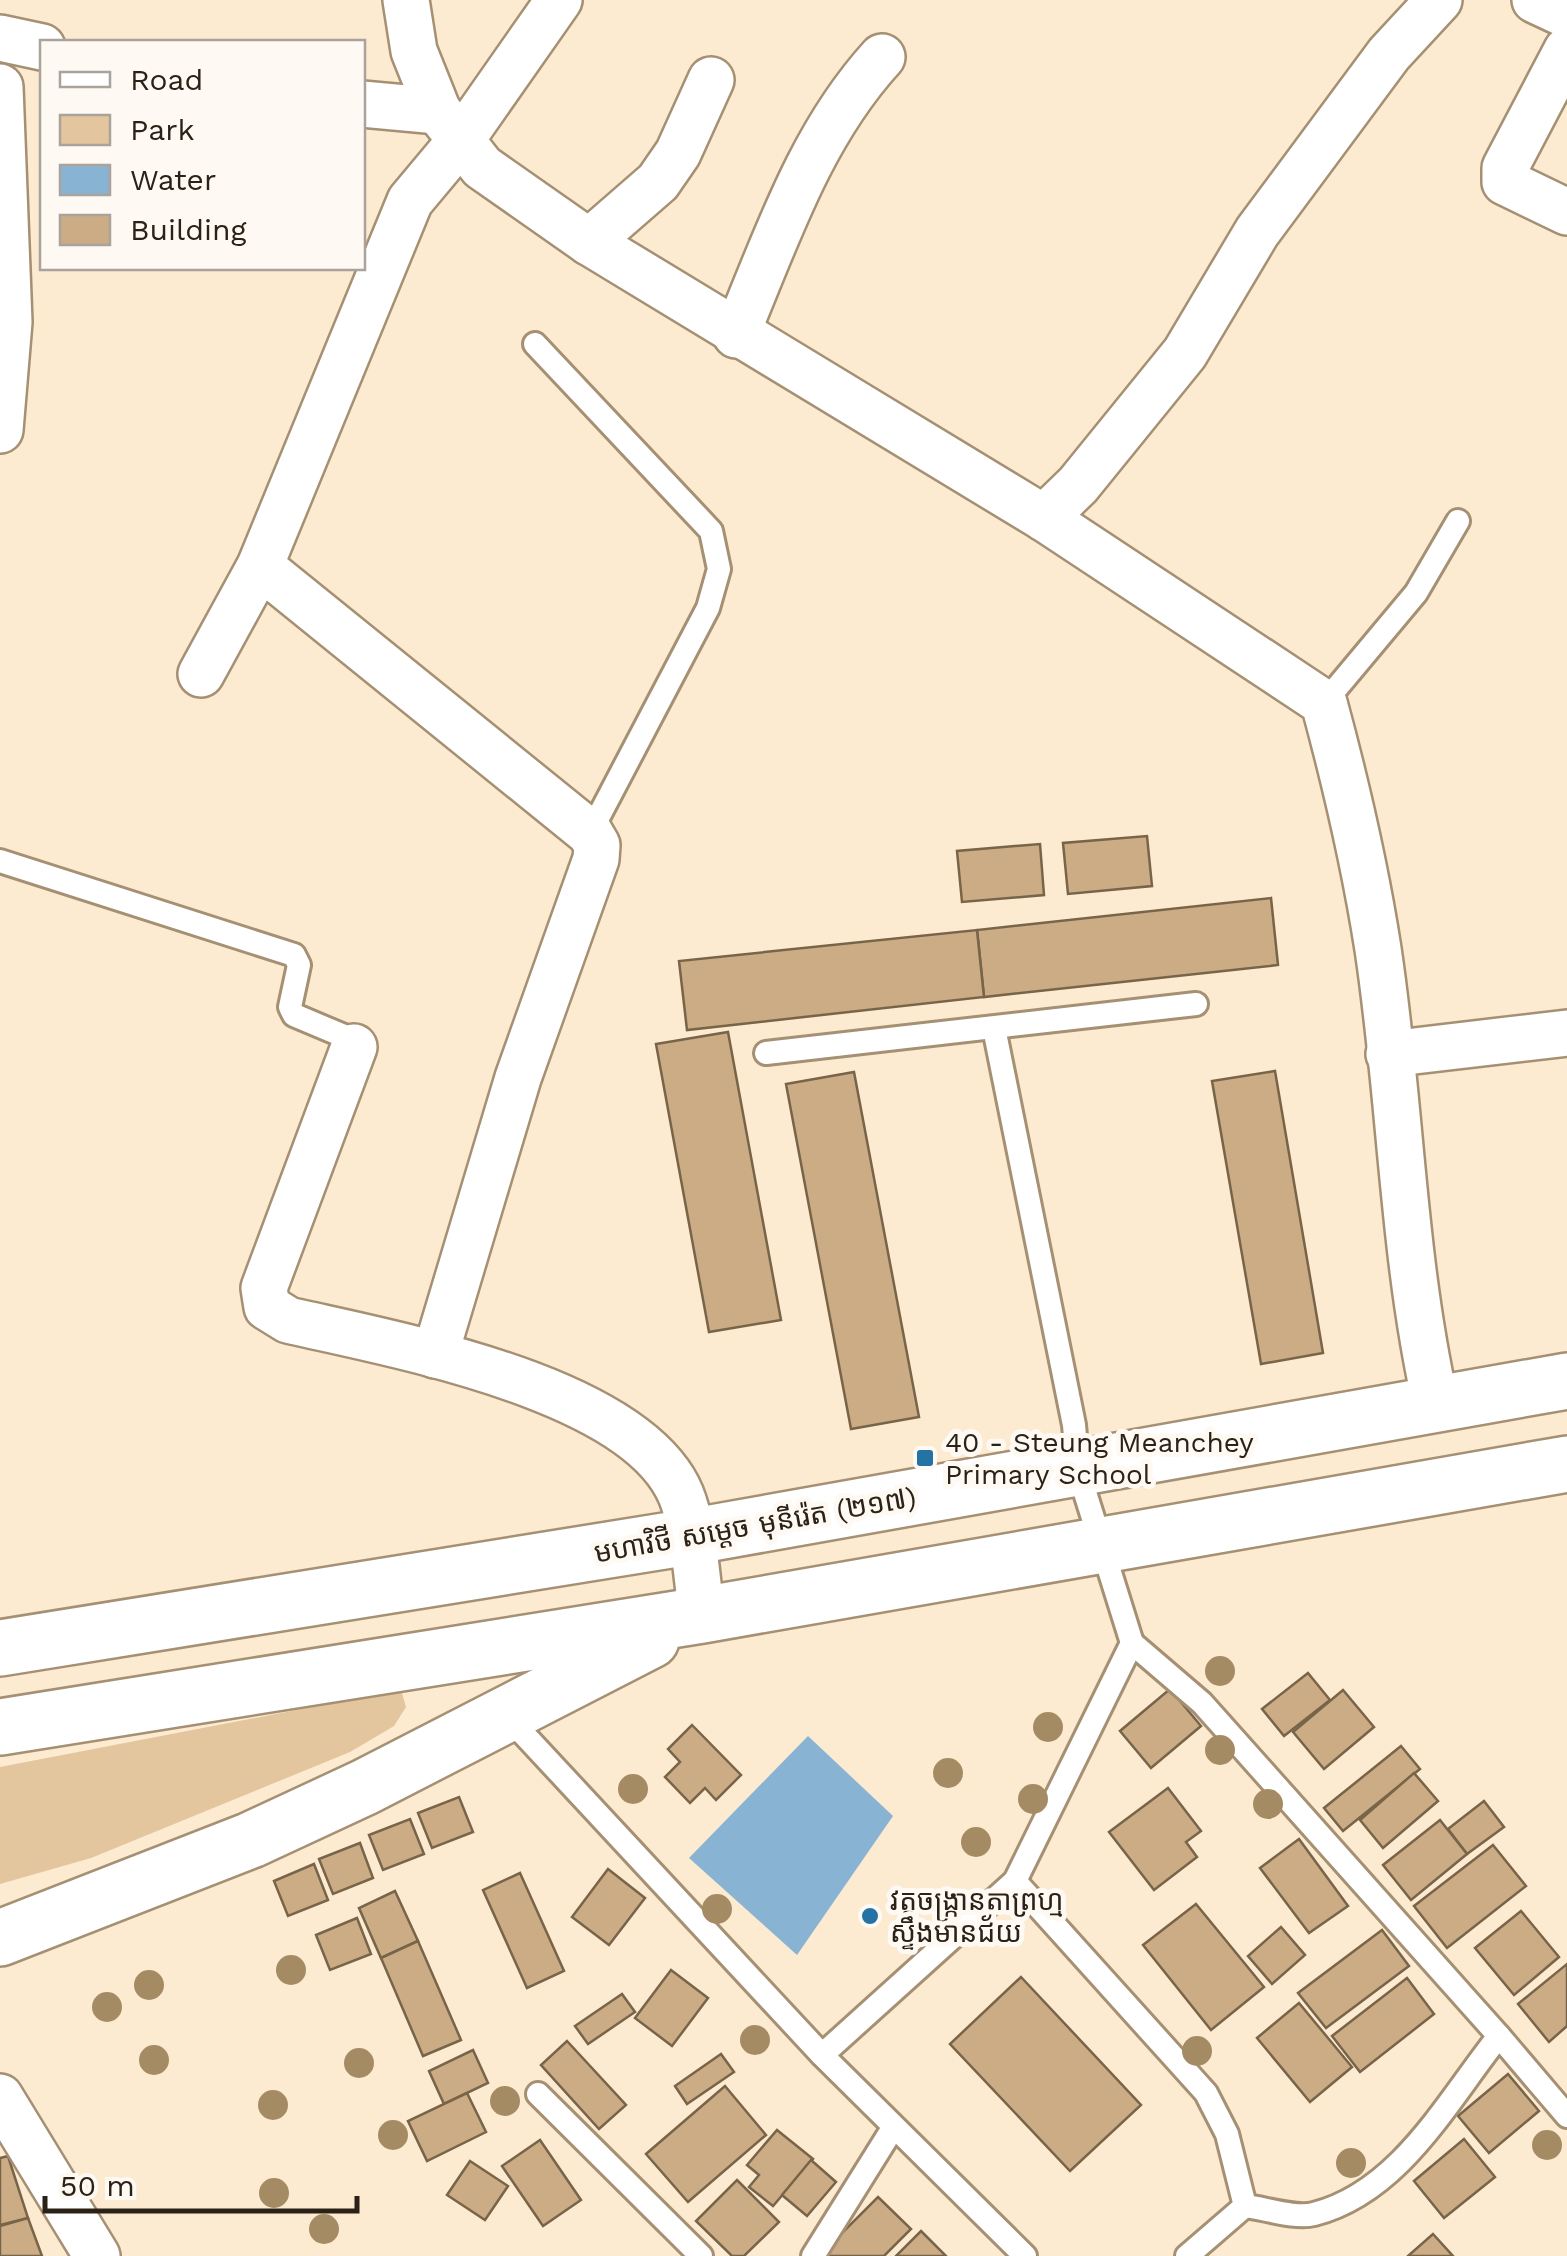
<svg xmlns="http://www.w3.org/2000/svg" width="1567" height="2256" font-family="'Work Sans','Noto Sans Khmer',sans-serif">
<rect width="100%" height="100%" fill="#fcead1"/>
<path fill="#e3c59e" d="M 401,1690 L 406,1707 L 394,1726 L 350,1752 L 91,1858 L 0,1884 L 0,1767 Z"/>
<path fill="#89b3d3" d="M 808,1736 L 893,1816 L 797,1955 L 689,1858 Z"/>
<g fill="#cbac84" stroke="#786449" stroke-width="2.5">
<path d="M 1147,836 L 1152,886 L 1068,894 L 1063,843 Z"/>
<path d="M 1040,844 L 1044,895 L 962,902 L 957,851 Z"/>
<path d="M 1271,898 L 1278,965 L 984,997 L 977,930 Z"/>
<path d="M 977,930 L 984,997 L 687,1030 L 679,961 Z"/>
<path d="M 728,1032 L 781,1320 L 709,1332 L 656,1044 Z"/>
<path d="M 1275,1071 L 1323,1353 L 1261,1364 L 1212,1081 Z"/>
<path d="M 854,1072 L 919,1417 L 851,1429 L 786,1084 Z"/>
<path d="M 1308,1673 L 1330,1700 L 1284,1736 L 1262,1709 Z"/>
<path d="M 1170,1689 L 1201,1726 L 1151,1768 L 1120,1731 Z"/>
<path d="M 1343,1690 L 1374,1727 L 1324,1769 L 1293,1732 Z"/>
<path d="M 692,1725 L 741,1775 L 716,1800 L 705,1788 L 690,1803 L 665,1777 L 680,1762 L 668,1749 Z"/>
<path d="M 1401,1746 L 1420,1769 L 1343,1831 L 1324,1808 Z"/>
<path d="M 1414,1773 L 1438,1801 L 1383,1848 L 1360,1820 Z"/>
<path d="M 1168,1788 L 1201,1831 L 1186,1842 L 1197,1857 L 1154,1890 L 1109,1832 Z"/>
<path d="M 459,1797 L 473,1832 L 432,1848 L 418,1813 Z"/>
<path d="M 1484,1801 L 1504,1827 L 1467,1854 L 1448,1829 Z"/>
<path d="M 410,1819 L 424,1854 L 383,1870 L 369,1835 Z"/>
<path d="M 1440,1820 L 1467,1854 L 1411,1900 L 1383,1865 Z"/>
<path d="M 1299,1839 L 1348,1906 L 1309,1933 L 1260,1868 Z"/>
<path d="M 360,1843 L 373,1878 L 333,1894 L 319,1859 Z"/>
<path d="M 1493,1845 L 1526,1886 L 1447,1948 L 1414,1906 Z"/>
<path d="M 314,1864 L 328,1900 L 288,1916 L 274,1881 Z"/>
<path d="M 608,1869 L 645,1898 L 609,1945 L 572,1917 Z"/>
<path d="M 520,1873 L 564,1971 L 527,1988 L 483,1890 Z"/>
<path d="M 395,1891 L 418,1941 L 381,1958 L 359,1908 Z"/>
<path d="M 1196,1904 L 1264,1987 L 1211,2030 L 1143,1945 Z"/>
<path d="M 1521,1911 L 1559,1957 L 1514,1995 L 1475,1948 Z"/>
<path d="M 357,1918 L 371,1954 L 330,1970 L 316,1935 Z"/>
<path d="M 1281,1927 L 1305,1955 L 1272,1984 L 1248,1956 Z"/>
<path d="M 1382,1930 L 1409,1966 L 1326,2028 L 1298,1993 Z"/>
<path d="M 418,1941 L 461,2040 L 423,2056 L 381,1958 Z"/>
<path d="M 1567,1964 L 1567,2026 L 1549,2042 L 1518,2004 Z"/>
<path d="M 671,1970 L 708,1998 L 672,2046 L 635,2018 Z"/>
<path d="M 1021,1977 L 1141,2105 L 1070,2171 L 950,2044 Z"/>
<path d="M 1407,1978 L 1434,2014 L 1360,2072 L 1332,2036 Z"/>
<path d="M 622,1994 L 635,2012 L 588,2044 L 575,2026 Z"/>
<path d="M 1299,2003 L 1352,2067 L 1310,2102 L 1257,2038 Z"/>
<path d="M 567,2041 L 626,2105 L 599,2129 L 541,2065 Z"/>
<path d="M 473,2050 L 488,2083 L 444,2104 L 429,2071 Z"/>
<path d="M 721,2054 L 734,2072 L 687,2104 L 675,2086 Z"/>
<path d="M 1508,2074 L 1539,2111 L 1489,2153 L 1458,2116 Z"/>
<path d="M 725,2086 L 766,2135 L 688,2202 L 646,2154 Z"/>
<path d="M 467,2093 L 486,2132 L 427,2161 L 408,2121 Z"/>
<path d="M 777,2130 L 813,2159 L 773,2206 L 749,2187 L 759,2175 L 747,2165 Z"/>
<path d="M 1464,2139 L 1495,2177 L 1444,2218 L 1414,2181 Z"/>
<path d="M 540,2140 L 581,2200 L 543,2226 L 502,2166 Z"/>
<path d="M 8,2156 L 28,2218 L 0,2225 L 0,2158 Z"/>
<path d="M 811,2160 L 836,2182 L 807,2216 L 782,2195 Z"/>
<path d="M 470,2161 L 508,2186 L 485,2220 L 447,2195 Z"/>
<path d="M 737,2180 L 779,2222 L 744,2256 L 732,2256 L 696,2221 Z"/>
<path d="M 878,2197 L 911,2229 L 884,2256 L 819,2256 Z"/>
<path d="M 28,2218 L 42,2256 L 0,2256 L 0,2226 Z"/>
<path d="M 921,2231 L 946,2256 L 896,2256 Z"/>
<path d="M 1433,2234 L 1453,2256 L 1408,2256 Z"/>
</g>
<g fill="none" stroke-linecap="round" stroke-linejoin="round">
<defs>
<g id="lane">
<path d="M 535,344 L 711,531 L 719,569 L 708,608 L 590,833"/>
<path d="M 1324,703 L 1416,593 L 1458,521"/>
<path d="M 0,861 L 294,955 L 299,965 L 290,1007 L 294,1015 L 351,1039 L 354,1047"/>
<path d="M 766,1053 L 1196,1004"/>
<path d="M 1132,1643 L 1202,1703 L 1499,2036 C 1447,2101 1400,2192 1314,2214 C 1295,2219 1264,2208 1245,2206"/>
<path d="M 505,1714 L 822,2055 L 1025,2256"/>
<path d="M 1015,1881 L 1206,2093 L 1227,2134 L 1245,2206 L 1187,2256"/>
<path d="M 1499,2036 L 1567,2116"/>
<path d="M 822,2055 L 1015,1881 L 1132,1643 L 1078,1470 L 1074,1425 L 994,1028"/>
<path d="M 538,2094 L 701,2256"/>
<path d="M 813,2256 L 893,2128"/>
</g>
<g id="street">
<path d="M 406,0 L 414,51 L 438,111 L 482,167 L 589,242 L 1044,518 L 1324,703 C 1346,784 1365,866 1378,949 C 1401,1101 1402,1255 1436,1405"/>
<path d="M 1535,0 L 1567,15"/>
<path d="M 0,38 L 42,47"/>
<path d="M 1567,50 L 1505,168 L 1505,182 L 1567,212"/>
<path d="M 0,87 L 9,322 L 0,430"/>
<path d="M 362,104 L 438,111"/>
<path d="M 589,242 L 658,182 L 678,153 L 711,80"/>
<path d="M 736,335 C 777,237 810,136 882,57"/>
<path d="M 1044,518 L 1078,485 L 1185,353 L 1257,232 L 1389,54 L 1439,0"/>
<path d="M 260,566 L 590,833 L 597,845 L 596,859 L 518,1078 L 435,1355"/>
<path d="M 201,674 L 260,566 L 410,201 L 461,140 L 559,0"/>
<path d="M 354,1047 L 264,1288 L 267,1307 L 288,1320 C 391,1344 636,1387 681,1495 C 695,1530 696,1577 702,1615"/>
<path d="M 1389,1054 L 1567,1033"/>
<path d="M 0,2097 L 97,2256"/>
</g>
<g id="primary">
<path d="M 0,1648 L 689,1537 L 1567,1381"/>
<path d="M 0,1727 L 702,1615 L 1567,1464"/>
<path d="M 0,1938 L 251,1840 L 365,1787 L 651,1640"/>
</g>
</defs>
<use href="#lane" stroke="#a59073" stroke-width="28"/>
<use href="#street" stroke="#a59073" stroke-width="50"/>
<use href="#primary" stroke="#a59073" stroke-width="60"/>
<use href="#lane" stroke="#fff" stroke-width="22"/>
<use href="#street" stroke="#fff" stroke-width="45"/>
<use href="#primary" stroke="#fff" stroke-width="55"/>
</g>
<g fill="#a48b63">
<circle cx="1220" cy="1671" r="15"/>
<circle cx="1048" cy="1727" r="15"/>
<circle cx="1220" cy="1750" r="15"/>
<circle cx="948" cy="1773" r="15"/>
<circle cx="633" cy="1789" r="15"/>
<circle cx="1033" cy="1799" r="15"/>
<circle cx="1268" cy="1804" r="15"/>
<circle cx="976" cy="1842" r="15"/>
<circle cx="717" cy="1909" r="15"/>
<circle cx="291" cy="1970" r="15"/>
<circle cx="149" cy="1985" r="15"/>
<circle cx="107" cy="2007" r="15"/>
<circle cx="755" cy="2040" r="15"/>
<circle cx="1197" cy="2051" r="15"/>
<circle cx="154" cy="2060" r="15"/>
<circle cx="359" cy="2063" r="15"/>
<circle cx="505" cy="2101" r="15"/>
<circle cx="273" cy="2105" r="15"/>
<circle cx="393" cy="2135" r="15"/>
<circle cx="1547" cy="2145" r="15"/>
<circle cx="1351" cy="2163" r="15"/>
<circle cx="274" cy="2193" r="15"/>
<circle cx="324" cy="2229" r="15"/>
</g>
<g fill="#2573a5" stroke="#fef9f3" stroke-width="4">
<rect x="915" y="1448" width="20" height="20" rx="5"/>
<circle cx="870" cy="1916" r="10"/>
</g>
<g text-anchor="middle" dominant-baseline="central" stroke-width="10" stroke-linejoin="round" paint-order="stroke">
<g font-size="28" fill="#2b2217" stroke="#fef9f3" text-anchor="start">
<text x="945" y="1442">40 - Steung Meanchey<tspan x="945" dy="32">Primary School</tspan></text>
<text x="890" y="1900">វត្តចង្ក្រានតាព្រហ្ម<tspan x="890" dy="32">ស្ទឹងមានជ័យ</tspan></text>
</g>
<g font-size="28" fill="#2b2217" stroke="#fef9f3">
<text transform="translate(755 1525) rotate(-10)">មហាវិថី សម្តេច មុនីរ៉េត (២១៧)</text>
</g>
</g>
<rect x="40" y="40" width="325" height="230" fill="#fef9f3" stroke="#aaa39b" stroke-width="2.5"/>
<rect x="60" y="72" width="50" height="15" fill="#ffffff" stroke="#aaa39b" stroke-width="2.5"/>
<text x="130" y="90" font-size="30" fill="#2b2217">Road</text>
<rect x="60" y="115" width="50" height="30" fill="#e3c59e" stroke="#aaa39b" stroke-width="2.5"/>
<text x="130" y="140" font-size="30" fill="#2b2217">Park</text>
<rect x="60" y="165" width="50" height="30" fill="#89b3d3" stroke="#aaa39b" stroke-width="2.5"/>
<text x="130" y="190" font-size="30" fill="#2b2217">Water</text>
<rect x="60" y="215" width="50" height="30" fill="#cbac84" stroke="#aaa39b" stroke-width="2.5"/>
<text x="130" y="240" font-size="30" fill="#2b2217">Building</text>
<path d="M45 2196v15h312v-15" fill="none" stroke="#2b2217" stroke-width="5"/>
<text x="60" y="2196" font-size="30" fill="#2b2217" stroke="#fef9f3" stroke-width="8" paint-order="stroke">50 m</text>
</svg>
